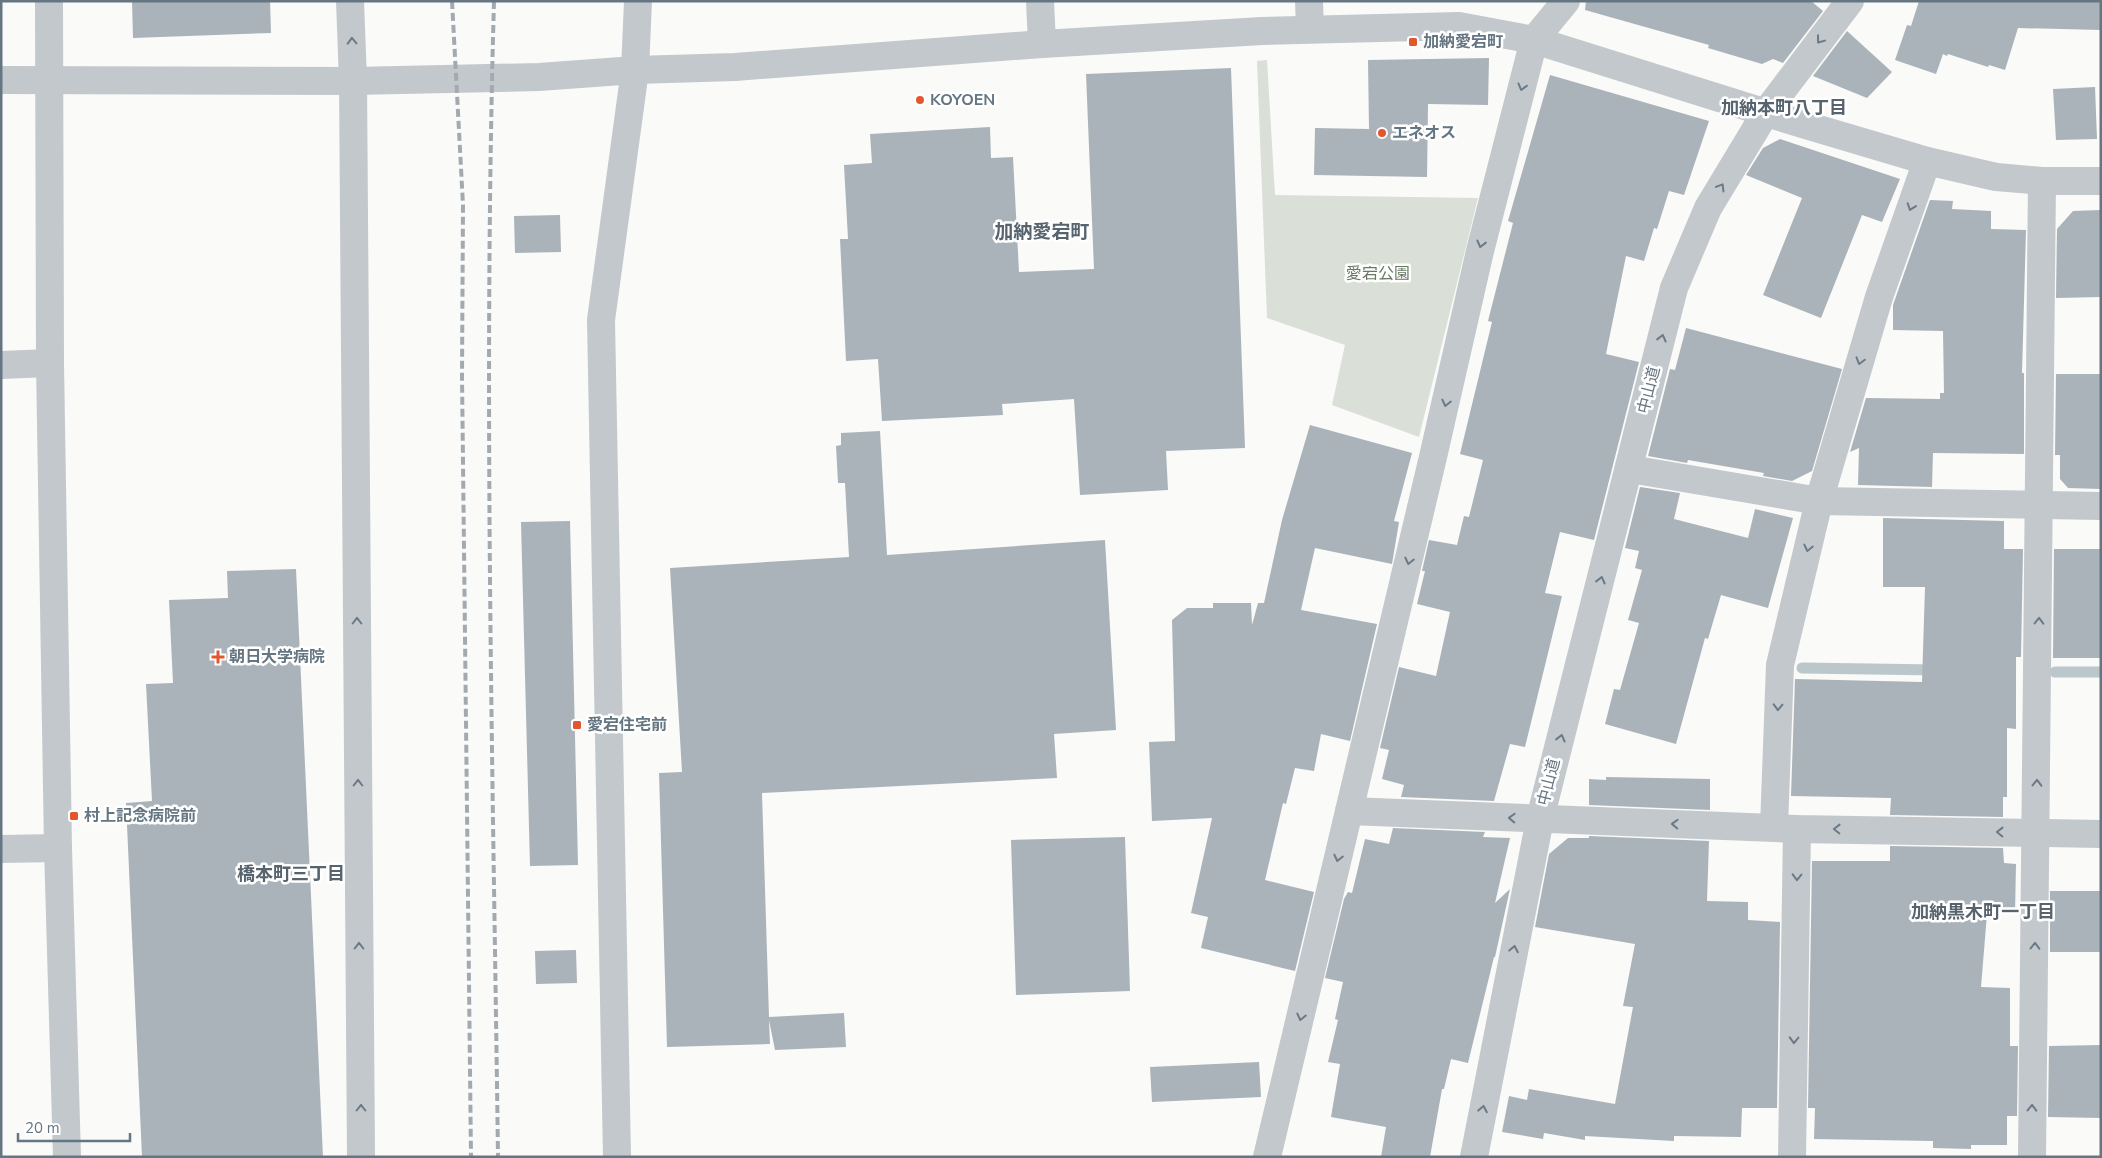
<svg xmlns="http://www.w3.org/2000/svg" width="2102" height="1158" font-family="'Nunito Sans','Noto Sans JP',sans-serif">
<rect width="100%" height="100%" fill="#fafaf8"/>
<path fill="#dadfd7" d="M 1267,60 L 1275,195 L 1478,198 L 1419,437 L 1332,405 L 1345,345 L 1267,318 L 1257,61 Z"/>
<g fill="none" stroke-linecap="round" stroke-linejoin="round">
<g stroke="#bbc7cb" stroke-width="11">
<path d="M 1802,668 L 1938,670"/>
<path d="M 2055,672 L 2101,672"/>
</g>
</g>
<g fill="#aab3b9">
<path d="M 132,1 L 270,1 L 271,33 L 133,38 Z"/>
<path d="M 1586,1 L 1811,1 L 1823,11 L 1783,63 L 1773,59 L 1762,64 L 1708,48 L 1709,45 L 1585,10 Z"/>
<path d="M 1919,1 L 2101,1 L 2101,30 L 2018,28 L 2005,70 L 1989,65 L 1988,67 L 1948,54 L 1947,56 L 1943,54 L 1936,74 L 1895,60 L 1907,25 L 1911,26 Z"/>
<path d="M 1847,31 L 1892,72 L 1867,98 L 1813,76 Z"/>
<path d="M 1489,58 L 1488,105 L 1428,104 L 1427,177 L 1314,175 L 1315,128 L 1369,129 L 1368,60 Z"/>
<path d="M 1231,68 L 1245,448 L 1166,451 L 1168,490 L 1080,495 L 1074,399 L 1002,404 L 1003,415 L 882,421 L 878,359 L 846,361 L 840,239 L 848,239 L 844,165 L 872,163 L 870,134 L 990,127 L 991,158 L 1013,157 L 1019,272 L 1094,269 L 1086,74 Z"/>
<path d="M 1550,75 L 1709,121 L 1684,195 L 1669,191 L 1657,229 L 1654,228 L 1644,261 L 1626,256 L 1606,354 L 1639,362 L 1594,540 L 1560,532 L 1545,593 L 1562,596 L 1525,747 L 1510,744 L 1494,801 L 1401,797 L 1404,785 L 1382,779 L 1389,750 L 1380,748 L 1399,667 L 1436,676 L 1450,612 L 1417,604 L 1425,571 L 1422,571 L 1429,540 L 1457,545 L 1464,516 L 1469,517 L 1483,460 L 1460,454 L 1492,322 L 1488,321 L 1513,223 L 1508,221 Z"/>
<path d="M 2095,87 L 2097,139 L 2056,140 L 2053,89 Z"/>
<path d="M 1780,139 L 1900,179 L 1882,222 L 1862,215 L 1821,318 L 1763,295 L 1802,198 L 1746,175 L 1763,148 Z"/>
<path d="M 1930,200 L 1953,201 L 1952,209 L 1991,211 L 1991,229 L 2026,230 L 2022,373 L 2024,373 L 2024,454 L 1933,453 L 1932,487 L 1858,485 L 1859,448 L 1850,452 L 1866,398 L 1940,399 L 1940,393 L 1944,393 L 1943,331 L 1893,330 L 1893,305 Z"/>
<path d="M 2101,210 L 2101,297 L 2056,298 L 2057,229 L 2073,211 Z"/>
<path d="M 560,215 L 561,252 L 515,253 L 514,216 Z"/>
<path d="M 1686,328 L 1842,369 L 1812,471 L 1792,481 L 1763,476 L 1764,473 L 1688,460 L 1687,463 L 1648,456 L 1670,369 L 1675,370 Z"/>
<path d="M 2056,374 L 2101,374 L 2101,489 L 2068,488 L 2060,479 L 2060,455 L 2055,455 Z"/>
<path d="M 1310,425 L 1412,453 L 1394,521 L 1399,522 L 1392,564 L 1315,548 L 1301,610 L 1377,624 L 1350,741 L 1321,734 L 1314,771 L 1295,768 L 1286,804 L 1283,803 L 1265,880 L 1314,892 L 1295,971 L 1201,948 L 1208,917 L 1191,913 L 1212,818 L 1152,821 L 1149,742 L 1175,741 L 1172,620 L 1187,608 L 1213,608 L 1213,603 L 1251,603 L 1252,625 L 1258,603 L 1264,603 L 1282,520 Z"/>
<path d="M 880,431 L 887,555 L 1105,540 L 1116,730 L 1054,734 L 1057,778 L 762,793 L 769,1017 L 844,1013 L 846,1047 L 775,1050 L 769,1020 L 770,1044 L 667,1047 L 659,773 L 682,772 L 670,568 L 849,557 L 845,483 L 838,483 L 836,446 L 841,445 L 841,433 Z"/>
<path d="M 1640,487 L 1680,493 L 1674,519 L 1748,538 L 1755,509 L 1793,518 L 1768,608 L 1721,595 L 1708,639 L 1705,638 L 1676,744 L 1605,724 L 1614,689 L 1620,690 L 1639,623 L 1628,620 L 1642,570 L 1635,568 L 1639,551 L 1625,548 Z"/>
<path d="M 1883,518 L 2004,521 L 2004,549 L 2023,549 L 2021,657 L 2016,657 L 2016,729 L 2007,728 L 2007,797 L 2003,797 L 2003,817 L 1890,815 L 1891,798 L 1791,796 L 1795,679 L 1922,682 L 1925,587 L 1883,587 Z"/>
<path d="M 570,521 L 578,865 L 530,866 L 521,522 Z"/>
<path d="M 2054,549 L 2101,549 L 2101,658 L 2053,658 Z"/>
<path d="M 296,569 L 323,1157 L 142,1157 L 126,803 L 152,801 L 146,684 L 173,683 L 169,600 L 228,598 L 227,571 Z"/>
<path d="M 1606,777 L 1710,779 L 1710,810 L 1589,805 L 1589,779 L 1606,780 Z"/>
<path d="M 1393,828 L 1485,832 L 1483,837 L 1510,838 L 1495,903 L 1510,889 L 1495,957 L 1494,957 L 1468,1063 L 1451,1059 L 1444,1089 L 1442,1089 L 1430,1157 L 1381,1157 L 1386,1127 L 1331,1117 L 1340,1064 L 1328,1062 L 1338,1020 L 1335,1019 L 1343,982 L 1325,978 L 1344,899 L 1348,892 L 1352,893 L 1365,839 L 1389,844 Z"/>
<path d="M 1589,836 L 1709,841 L 1707,901 L 1748,902 L 1748,920 L 1780,922 L 1777,1108 L 1742,1108 L 1741,1137 L 1674,1136 L 1674,1141 L 1585,1136 L 1585,1140 L 1544,1133 L 1543,1139 L 1502,1132 L 1509,1096 L 1527,1100 L 1529,1089 L 1615,1104 L 1633,1007 L 1623,1006 L 1635,944 L 1535,927 L 1549,854 L 1568,838 L 1589,838 Z"/>
<path d="M 1125,837 L 1130,991 L 1016,995 L 1011,840 Z"/>
<path d="M 1890,846 L 2003,848 L 2004,863 L 2016,864 L 2015,914 L 1987,914 L 1981,987 L 2010,988 L 2010,1046 L 2018,1046 L 2017,1116 L 2007,1116 L 2007,1145 L 1971,1145 L 1971,1149 L 1933,1148 L 1933,1141 L 1814,1139 L 1815,1108 L 1808,1108 L 1812,861 L 1890,861 Z"/>
<path d="M 2050,891 L 2100,891 L 2101,952 L 2050,952 Z"/>
<path d="M 576,950 L 577,983 L 536,984 L 535,951 Z"/>
<path d="M 2101,1045 L 2101,1118 L 2048,1117 L 2049,1046 Z"/>
<path d="M 1259,1062 L 1261,1097 L 1152,1102 L 1150,1067 Z"/>
</g>
<g fill="none" stroke-linecap="round" stroke-linejoin="round">
<g stroke="#c3c8cc" stroke-width="28">
<path d="M 350,1 L 353,81 L 361,1157"/>
<path d="M 1040,1 L 1042,44"/>
<path d="M 1309,1 L 1310,29"/>
<path d="M 1,365 L 50,363"/>
<path d="M 1630,469 L 1819,501 L 2101,506"/>
<path d="M 1349,811 L 1797,829 L 2101,834"/>
<path d="M 1774,827 L 1780,665 L 1819,501 L 1879,297 L 1927,161"/>
<path d="M 1,849 L 58,848"/>
<path d="M 1267,1157 L 1433,457 L 1480,251 L 1534,40 L 1566,1"/>
<path d="M 1474,1157 L 1540,819 L 1674,288 L 1708,208 L 1766,112 L 1850,1"/>
<path d="M 1792,1157 L 1797,829"/>
<path d="M 2032,1157 L 2042,181"/>
</g>
<g stroke="#c3c8cc" stroke-width="28">
<path d="M 49,1 L 50,363 L 58,848 L 67,1157"/>
<path d="M 1,80 L 353,81 L 539,77 L 635,70 L 735,67 L 1042,44 L 1262,31 L 1459,26 L 1534,40 L 1802,124 L 1927,161 L 1996,177 L 2042,181 L 2101,181"/>
<path d="M 617,1157 L 601,320 L 635,70 L 638,1"/>
</g>
<g stroke="#a2aab0" stroke-width="4" stroke-dasharray="8 4" stroke-linecap="butt">
<path d="M 452,1 L 463,205 L 462,376 L 471,1157"/>
<path d="M 494,1 C 483,386 493,772 498,1157"/>
</g>
</g>
<defs><path id="oneway-chevron" d="M-2-3.5L2.5 0L-2 3.5" fill="none" stroke-width="1.6" stroke-linecap="round" stroke-linejoin="round" transform="scale(1.25)"/></defs>
<g stroke="#6a7a87">
<use href="#oneway-chevron" transform="translate(1820 40) rotate(127)"/>
<use href="#oneway-chevron" transform="translate(352 41) rotate(-92)"/>
<use href="#oneway-chevron" transform="translate(1522 87) rotate(105)"/>
<use href="#oneway-chevron" transform="translate(1721 187) rotate(-59)"/>
<use href="#oneway-chevron" transform="translate(1911 207) rotate(109)"/>
<use href="#oneway-chevron" transform="translate(1481 244) rotate(104)"/>
<use href="#oneway-chevron" transform="translate(1662 338) rotate(-76)"/>
<use href="#oneway-chevron" transform="translate(1860 361) rotate(106)"/>
<use href="#oneway-chevron" transform="translate(1446 403) rotate(103)"/>
<use href="#oneway-chevron" transform="translate(1808 548) rotate(103)"/>
<use href="#oneway-chevron" transform="translate(1409 561) rotate(103)"/>
<use href="#oneway-chevron" transform="translate(1601 580) rotate(-76)"/>
<use href="#oneway-chevron" transform="translate(357 621) rotate(-90)"/>
<use href="#oneway-chevron" transform="translate(2039 621) rotate(-89)"/>
<use href="#oneway-chevron" transform="translate(1778 707) rotate(92)"/>
<use href="#oneway-chevron" transform="translate(1561 738) rotate(-76)"/>
<use href="#oneway-chevron" transform="translate(358 783) rotate(-90)"/>
<use href="#oneway-chevron" transform="translate(2037 783) rotate(-89)"/>
<use href="#oneway-chevron" transform="translate(1512 818) rotate(-178)"/>
<use href="#oneway-chevron" transform="translate(1675 824) rotate(-178)"/>
<use href="#oneway-chevron" transform="translate(1837 829) rotate(-179)"/>
<use href="#oneway-chevron" transform="translate(2000 832) rotate(-179)"/>
<use href="#oneway-chevron" transform="translate(1338 858) rotate(103)"/>
<use href="#oneway-chevron" transform="translate(1797 877) rotate(91)"/>
<use href="#oneway-chevron" transform="translate(359 946) rotate(-90)"/>
<use href="#oneway-chevron" transform="translate(2035 946) rotate(-89)"/>
<use href="#oneway-chevron" transform="translate(1514 949) rotate(-79)"/>
<use href="#oneway-chevron" transform="translate(1301 1017) rotate(103)"/>
<use href="#oneway-chevron" transform="translate(1794 1040) rotate(91)"/>
<use href="#oneway-chevron" transform="translate(361 1108) rotate(-90)"/>
<use href="#oneway-chevron" transform="translate(2032 1108) rotate(-89)"/>
<use href="#oneway-chevron" transform="translate(1483 1109) rotate(-79)"/>
</g>
<g fill="#e4572e" stroke="#fff" stroke-width="2">
<rect x="1408" y="37" width="10" height="10" rx="2.5"/>
<circle cx="920" cy="100" r="5"/>
<circle cx="1382" cy="133" r="5"/>
<path d="M215.5 649.5h5v5h5v5h-5v5h-5v-5h-5v-5h5z"/>
<rect x="572" y="720" width="10" height="10" rx="2.5"/>
<rect x="69" y="811" width="10" height="10" rx="2.5"/>
</g>
<g text-anchor="middle" dominant-baseline="central" stroke-width="5" stroke-linejoin="round" paint-order="stroke">
<g font-size="16" font-weight="bold" fill="#657683" stroke="#fff" text-anchor="start">
<text x="1423" y="42">加納愛宕町</text>
<text x="930" y="100">KOYOEN</text>
<text x="1392" y="133">エネオス</text>
<text x="229" y="657">朝日大学病院</text>
<text x="587" y="725">愛宕住宅前</text>
<text x="84" y="816">村上記念病院前</text>
</g>
<g font-size="16" fill="#687a64" stroke="#fff">
<text x="1378" y="274">愛宕公園</text>
</g>
<g font-size="16" fill="#657683" stroke="#fff">
<text transform="translate(1649 390) rotate(-76)">中山道</text>
<text transform="translate(1549 782) rotate(-76)">中山道</text>
</g>
<g font-size="18" font-weight="bold" fill="#57646e" stroke="#fff">
<text x="1784" y="108">加納本町八丁目</text>
<text x="291" y="874">橋本町三丁目</text>
<text x="1983" y="912">加納黒木町一丁目</text>
</g>
<g font-size="19" font-weight="bold" fill="#57646e" stroke="#fff">
<text x="1042" y="232">加納愛宕町</text>
</g>
</g>
<rect width="2102" height="1158" fill="none" stroke="#657683" stroke-width="5"/>
<path d="M18 1133v8h112v-8" fill="none" stroke="#657683" stroke-width="2.5"/>
<text x="25" y="1133" font-size="15" fill="#657683" stroke="#ffffff" stroke-width="4" paint-order="stroke">20 m</text>
</svg>
